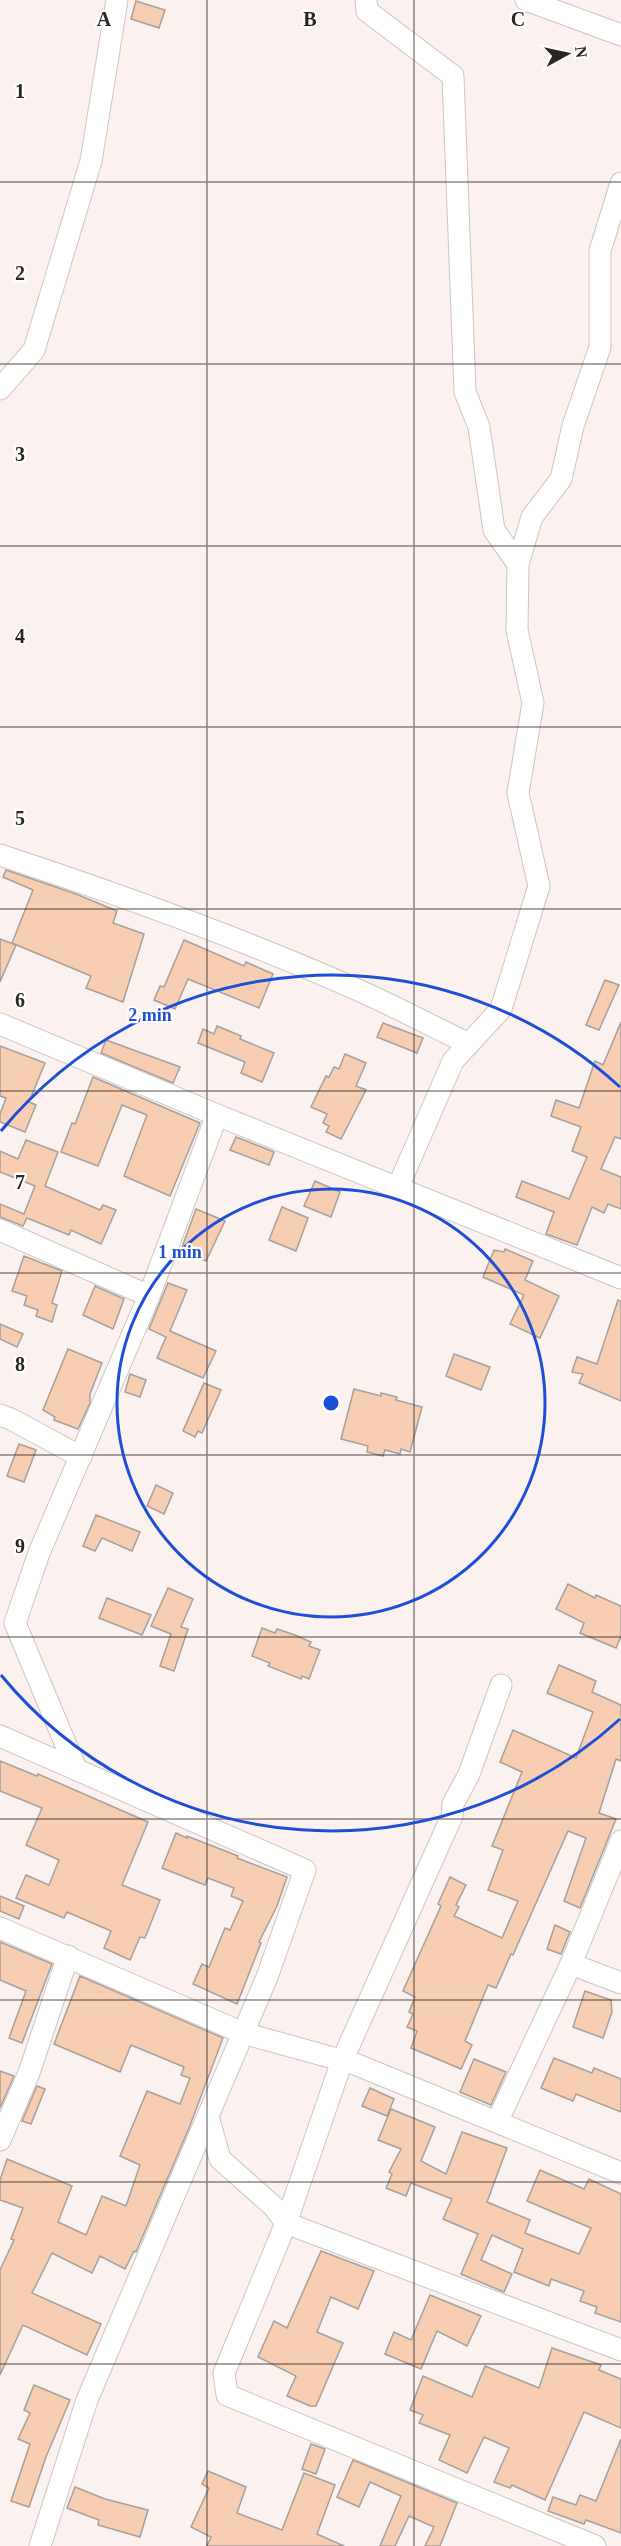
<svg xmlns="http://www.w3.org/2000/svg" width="621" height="2546" font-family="Georgia,serif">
<rect width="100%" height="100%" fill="#fbf1ee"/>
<g fill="#f8ceb2" stroke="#a69f9a" stroke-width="1.5">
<path d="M 136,1 L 165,10 L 159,28 L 131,19 Z"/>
<path d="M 6,870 L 76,894 L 117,911 L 113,923 L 144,934 L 123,1002 L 86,988 L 91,976 L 12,943 L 33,890 L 3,877 Z"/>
<path d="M 0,939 L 16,945 L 0,982 Z"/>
<path d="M 184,940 L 244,966 L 246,962 L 273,974 L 259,1008 L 188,979 L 175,1009 L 154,1000 L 160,986 L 164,987 Z"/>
<path d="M 605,980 L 619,985 L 599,1030 L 586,1025 Z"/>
<path d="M 621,1022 L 621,1139 L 615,1137 L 601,1169 L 621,1177 L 621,1209 L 608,1204 L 604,1213 L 592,1207 L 577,1245 L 546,1234 L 554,1212 L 516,1197 L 522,1181 L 569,1199 L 587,1157 L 572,1151 L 581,1127 L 551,1116 L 556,1100 L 579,1108 L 595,1061 L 603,1065 Z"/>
<path d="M 383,1023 L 423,1038 L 417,1053 L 377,1037 Z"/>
<path d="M 217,1026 L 241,1036 L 240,1039 L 274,1053 L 262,1082 L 241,1073 L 245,1062 L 198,1043 L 203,1029 L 214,1034 Z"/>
<path d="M 106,1040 L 180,1067 L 173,1083 L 101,1053 Z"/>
<path d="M 0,1046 L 45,1063 L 29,1102 L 36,1105 L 25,1132 L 0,1122 L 0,1114 L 6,1098 L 0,1096 Z"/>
<path d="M 345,1054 L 366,1063 L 356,1086 L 366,1090 L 341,1139 L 326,1132 L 329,1126 L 323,1123 L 327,1114 L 311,1107 L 326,1076 L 329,1077 L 334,1067 L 339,1069 Z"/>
<path d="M 93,1077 L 200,1123 L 170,1196 L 124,1176 L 147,1115 L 122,1105 L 98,1166 L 61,1152 L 72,1123 L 75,1124 Z"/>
<path d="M 236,1137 L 274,1152 L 269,1165 L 230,1150 Z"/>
<path d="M 26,1140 L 58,1152 L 45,1186 L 100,1210 L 103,1205 L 116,1210 L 101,1244 L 71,1230 L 69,1235 L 27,1218 L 23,1226 L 0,1217 L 0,1204 L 24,1214 L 35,1186 L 0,1172 L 0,1151 L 18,1159 Z"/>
<path d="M 315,1181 L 340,1192 L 331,1217 L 304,1206 Z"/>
<path d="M 282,1207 L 308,1218 L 296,1251 L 269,1240 Z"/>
<path d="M 196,1209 L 225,1221 L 206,1261 L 181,1250 Z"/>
<path d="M 505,1249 L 533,1261 L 525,1280 L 559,1296 L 540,1338 L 510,1324 L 524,1295 L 483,1277 L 494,1250 L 504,1252 Z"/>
<path d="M 24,1256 L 62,1271 L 52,1303 L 57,1305 L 52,1322 L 36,1316 L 38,1310 L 24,1305 L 27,1296 L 12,1291 Z"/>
<path d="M 168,1283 L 187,1290 L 170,1331 L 216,1351 L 203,1378 L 157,1358 L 166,1337 L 149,1329 Z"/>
<path d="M 95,1286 L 124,1299 L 113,1329 L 83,1315 Z"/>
<path d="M 618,1300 L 621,1301 L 621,1401 L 579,1383 L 583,1374 L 572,1372 L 577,1357 L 597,1364 Z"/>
<path d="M 0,1324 L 23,1334 L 17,1347 L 0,1339 Z"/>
<path d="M 68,1349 L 102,1363 L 90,1394 L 90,1403 L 78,1429 L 54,1420 L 55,1417 L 43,1410 Z"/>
<path d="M 454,1354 L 490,1367 L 481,1390 L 446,1376 Z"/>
<path d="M 130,1374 L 146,1380 L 140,1397 L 125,1392 Z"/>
<path d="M 204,1383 L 221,1390 L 202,1433 L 198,1431 L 195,1437 L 183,1431 Z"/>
<path d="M 354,1389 L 381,1396 L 381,1393 L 397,1397 L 396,1400 L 422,1407 L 410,1452 L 401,1449 L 400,1454 L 385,1450 L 383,1456 L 367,1452 L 368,1446 L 341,1439 Z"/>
<path d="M 19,1444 L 36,1450 L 24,1482 L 7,1476 Z"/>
<path d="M 156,1485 L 173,1493 L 164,1514 L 147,1506 Z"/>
<path d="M 96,1515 L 140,1532 L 132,1551 L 102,1538 L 95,1551 L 83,1546 Z"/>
<path d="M 568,1584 L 595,1598 L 596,1595 L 621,1606 L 621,1636 L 616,1648 L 580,1633 L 584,1623 L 556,1609 Z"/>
<path d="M 168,1588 L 193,1599 L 181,1627 L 188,1629 L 174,1671 L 160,1666 L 171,1634 L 151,1626 Z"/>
<path d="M 107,1598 L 151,1615 L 142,1635 L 99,1618 Z"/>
<path d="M 262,1628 L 275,1633 L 277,1629 L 295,1635 L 311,1642 L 309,1646 L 320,1650 L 309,1679 L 302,1676 L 301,1679 L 268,1666 L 270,1663 L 252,1656 Z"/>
<path d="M 559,1665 L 596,1681 L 592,1692 L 621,1705 L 621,1761 L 616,1759 L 599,1813 L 616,1819 L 580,1908 L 564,1901 L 586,1838 L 568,1831 L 513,1955 L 511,1954 L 496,1988 L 488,1985 L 465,2041 L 472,2045 L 461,2069 L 411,2048 L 417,2031 L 407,2027 L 413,2014 L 409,2012 L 415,1997 L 403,1991 L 441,1906 L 438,1904 L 450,1877 L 466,1885 L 456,1905 L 459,1907 L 454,1916 L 502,1938 L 518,1901 L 488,1890 L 503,1850 L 492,1846 L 522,1772 L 500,1762 L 513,1730 L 576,1758 L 593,1712 L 547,1693 Z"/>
<path d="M 0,1761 L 37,1776 L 38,1774 L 148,1822 L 122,1885 L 160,1900 L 145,1938 L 140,1937 L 130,1960 L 104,1948 L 111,1931 L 67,1912 L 64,1918 L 16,1898 L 26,1875 L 49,1885 L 59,1860 L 26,1845 L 42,1808 L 0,1791 Z"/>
<path d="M 176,1833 L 187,1838 L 187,1836 L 238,1856 L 237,1858 L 287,1877 L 277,1906 L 259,1942 L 261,1943 L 237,2004 L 193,1984 L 202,1964 L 209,1967 L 225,1928 L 230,1930 L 243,1901 L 231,1896 L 234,1888 L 208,1878 L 205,1885 L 162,1868 Z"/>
<path d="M 0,1896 L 24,1906 L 19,1919 L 0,1911 Z"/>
<path d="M 555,1925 L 570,1932 L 561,1954 L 547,1949 Z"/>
<path d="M 0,1942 L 52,1964 L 22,2043 L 9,2038 L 26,1991 L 0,1980 Z"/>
<path d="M 80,1976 L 223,2038 L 189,2128 L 136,2252 L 134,2251 L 125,2269 L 100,2256 L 92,2273 L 52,2253 L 32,2293 L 101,2324 L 87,2355 L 23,2325 L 0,2375 L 0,2270 L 14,2240 L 11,2239 L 23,2208 L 0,2200 L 0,2180 L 7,2159 L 72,2186 L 58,2222 L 86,2235 L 102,2196 L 126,2206 L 140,2165 L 120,2156 L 147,2091 L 180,2104 L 190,2078 L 181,2075 L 184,2067 L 131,2045 L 120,2072 L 54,2044 Z"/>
<path d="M 585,1991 L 611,2000 L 612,2012 L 603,2038 L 573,2027 Z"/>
<path d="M 554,2058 L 592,2073 L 594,2068 L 621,2079 L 621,2112 L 576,2094 L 573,2101 L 541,2088 Z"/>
<path d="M 474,2059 L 506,2072 L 491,2105 L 460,2092 Z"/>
<path d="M 0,2071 L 14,2076 L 0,2108 Z"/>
<path d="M 37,2086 L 45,2089 L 31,2124 L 22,2121 Z"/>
<path d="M 370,2088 L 394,2099 L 387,2116 L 362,2106 Z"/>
<path d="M 391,2109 L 435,2127 L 421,2161 L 446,2174 L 462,2132 L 507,2148 L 487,2202 L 530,2220 L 525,2233 L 579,2254 L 591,2228 L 527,2201 L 540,2170 L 584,2189 L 589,2179 L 621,2194 L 621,2322 L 595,2313 L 597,2307 L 580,2301 L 584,2291 L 551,2279 L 549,2286 L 514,2272 L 523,2249 L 492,2235 L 481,2260 L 512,2274 L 504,2292 L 461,2274 L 478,2234 L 443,2219 L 452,2199 L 411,2183 L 406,2196 L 386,2188 L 392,2174 L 389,2172 L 401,2149 L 378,2140 Z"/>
<path d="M 321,2251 L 374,2271 L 358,2309 L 331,2297 L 317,2332 L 343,2343 L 316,2406 L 310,2406 L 287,2396 L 296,2376 L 258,2357 L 274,2321 L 287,2328 Z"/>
<path d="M 430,2295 L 481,2316 L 467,2346 L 437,2331 L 421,2369 L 385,2354 L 394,2332 L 411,2340 Z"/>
<path d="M 552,2348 L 601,2365 L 599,2370 L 621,2379 L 621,2428 L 584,2412 L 545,2500 L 512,2485 L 510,2488 L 494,2482 L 509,2448 L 484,2437 L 467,2473 L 439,2460 L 450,2435 L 419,2423 L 423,2415 L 410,2410 L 423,2376 L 472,2397 L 485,2366 L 539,2388 Z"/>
<path d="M 34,2385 L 70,2400 L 46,2457 L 29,2507 L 11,2501 L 30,2444 L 18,2439 L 30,2413 L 24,2410 Z"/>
<path d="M 621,2439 L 621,2533 L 586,2520 L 584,2524 L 548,2511 L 553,2497 L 576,2505 L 580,2495 L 596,2501 Z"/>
<path d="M 311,2444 L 325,2449 L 316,2474 L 302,2469 Z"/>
<path d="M 353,2460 L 457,2503 L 440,2546 L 425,2546 L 434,2527 L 409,2516 L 395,2546 L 380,2546 L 401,2496 L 370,2482 L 359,2507 L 337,2497 Z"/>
<path d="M 208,2471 L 246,2487 L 237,2513 L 282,2530 L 304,2473 L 335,2485 L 317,2534 L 344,2546 L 207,2546 L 211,2537 L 191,2527 L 209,2488 L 202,2484 Z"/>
<path d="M 75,2487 L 105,2499 L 148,2510 L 140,2537 L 98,2525 L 99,2520 L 67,2508 Z"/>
</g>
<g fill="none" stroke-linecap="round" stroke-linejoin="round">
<defs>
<g id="minor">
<path d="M 366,0 L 367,11 L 453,76 L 465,392 L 479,427 L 494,530 L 518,564 L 517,630 L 533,703 L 518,793 L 539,886 L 501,1009 L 453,1061 L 398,1187"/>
<path d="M 526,0 L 621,35"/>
<path d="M 0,389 L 34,350 L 91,161 L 117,0"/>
<path d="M 518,564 L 532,517 L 561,479 L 573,426 L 600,347 L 600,251 L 621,183"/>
<path d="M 0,855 C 121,895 241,938 358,990 C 396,1007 432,1026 469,1044"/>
<path d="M 0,1024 L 217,1115 L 621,1278"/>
<path d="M 0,1230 L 149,1296"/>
<path d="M 0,1415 L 11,1419 L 81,1457"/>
<path d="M 501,1685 L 469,1774 L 453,1804 L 452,1816 L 342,2061 L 286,2223 L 224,2373 L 227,2395 L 595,2546"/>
<path d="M 0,1736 L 305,1870 L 267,1977 L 87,2400 L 40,2546"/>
<path d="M 76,1769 L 15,1623 L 39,1553 L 149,1296 L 217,1115"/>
<path d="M 0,1928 L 243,2033 L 355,2064 L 621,2173"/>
<path d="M 571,1964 L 621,1983"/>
<path d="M 208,2116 L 220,2159 L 274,2207 L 286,2223 L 621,2350"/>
<path d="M 497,2122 L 571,1964 L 621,1841"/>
<path d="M 0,2140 L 29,2073 L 68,1956"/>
</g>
</defs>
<use href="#minor" stroke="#cec5c1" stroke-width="23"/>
<use href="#minor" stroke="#fff" stroke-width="21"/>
</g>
<path fill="none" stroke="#292624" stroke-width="1.5" stroke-opacity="0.55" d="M 207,0 L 207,2546M 414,0 L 414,2546M 0,182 L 621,182M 0,364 L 621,364M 0,546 L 621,546M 0,727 L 621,727M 0,909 L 621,909M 0,1091 L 621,1091M 0,1273 L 621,1273M 0,1455 L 621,1455M 0,1637 L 621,1637M 0,1819 L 621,1819M 0,2000 L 621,2000M 0,2182 L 621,2182M 0,2364 L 621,2364"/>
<g fill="none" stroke="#1d4ed8" stroke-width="3">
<circle cx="331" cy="1403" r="214"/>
<path d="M620 1719A428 428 0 0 1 1 1675M1 1131A428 428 0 0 1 620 1087"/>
</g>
<g font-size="20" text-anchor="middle" font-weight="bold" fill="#292624" stroke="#fff" stroke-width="4.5" stroke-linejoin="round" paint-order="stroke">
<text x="104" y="26">A</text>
<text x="310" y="26">B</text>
<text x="518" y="26">C</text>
<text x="20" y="98">1</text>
<text x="20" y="280">2</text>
<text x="20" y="461">3</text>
<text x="20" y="643">4</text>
<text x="20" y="825">5</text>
<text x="20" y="1007">6</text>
<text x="20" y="1189">7</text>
<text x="20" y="1371">8</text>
<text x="20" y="1553">9</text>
</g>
<circle cx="331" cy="1403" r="9" fill="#1d4ed8" stroke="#fff" stroke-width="3"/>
<g font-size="18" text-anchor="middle" font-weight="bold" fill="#1d4ed8" stroke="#fff" stroke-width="4.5" stroke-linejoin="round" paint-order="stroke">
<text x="150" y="1021">2 min</text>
<text x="180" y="1258">1 min</text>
</g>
<g transform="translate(567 54) rotate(82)" stroke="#ffffff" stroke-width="4.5" paint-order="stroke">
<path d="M0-4.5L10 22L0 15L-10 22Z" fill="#292624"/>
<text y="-9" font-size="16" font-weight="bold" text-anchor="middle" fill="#292624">N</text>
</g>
</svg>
